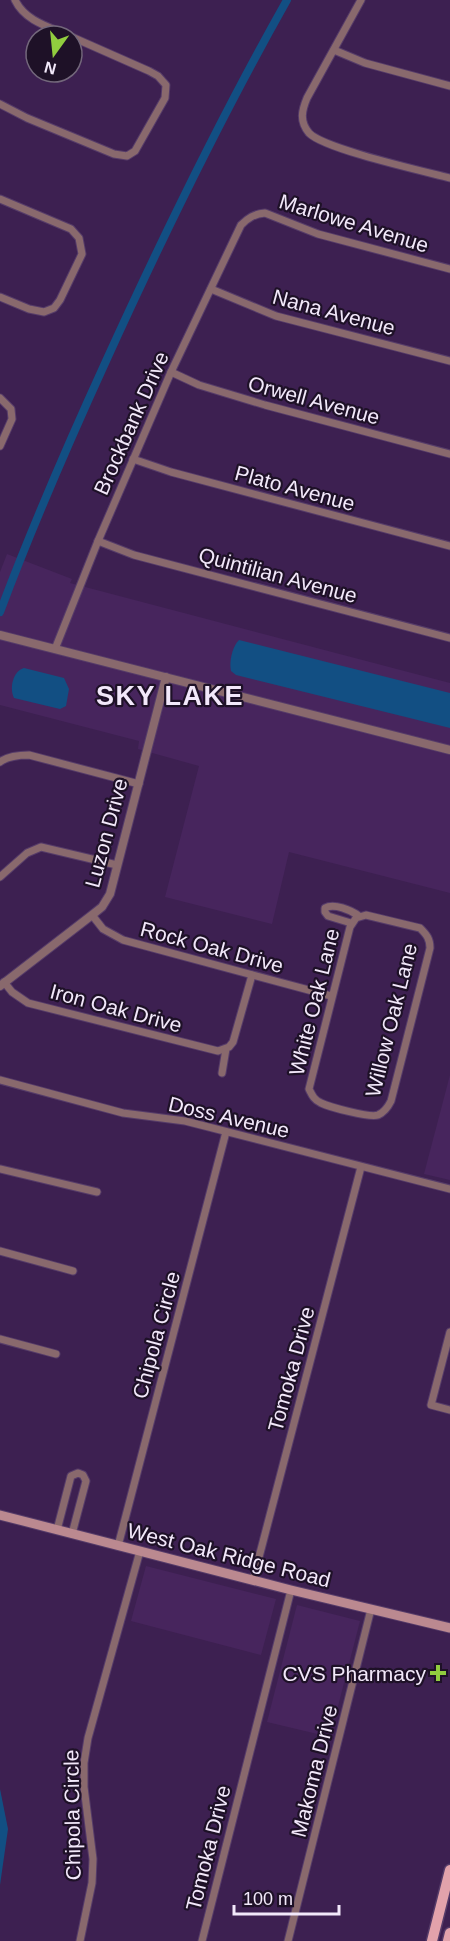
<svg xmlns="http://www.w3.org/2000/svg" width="450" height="1941" font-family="Arial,sans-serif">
<rect width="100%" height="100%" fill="#3d2051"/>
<g fill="#47255d">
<path d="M 7,554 L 72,579 L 70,583 L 450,683 L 450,893 L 289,852 L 272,924 L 165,897 L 199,766 L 138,749 L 139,741 L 0,705 L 0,572 Z"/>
<path d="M 450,1075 L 450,1180 L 424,1174 Z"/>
<path d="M 146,1566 L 276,1599 L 261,1655 L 131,1621 Z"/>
<path d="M 297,1605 L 360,1621 L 330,1737 L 267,1722 Z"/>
</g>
<g fill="#124f83">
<path d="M 239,640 L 450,693 L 450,728 L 236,675 L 231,671 C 229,662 232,647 239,640 Z"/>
<path d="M 24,668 L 64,678 L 69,689 L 66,706 L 60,709 L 14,698 C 9,688 13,671 24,668 Z"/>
<path d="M 0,1789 L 8,1829 L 0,1885 Z"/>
</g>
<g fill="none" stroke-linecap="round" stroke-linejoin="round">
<path stroke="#124f83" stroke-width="8" d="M 0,612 C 32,527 68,444 106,361 C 162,238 221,117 287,0"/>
<defs>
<g id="minor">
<path d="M 15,0 C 25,21 49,27 70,36"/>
<path d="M 361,0 L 307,98 C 302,110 299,121 309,133 C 324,149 423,171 450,178"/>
<path d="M 334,50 L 365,63 L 450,86"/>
<path d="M 0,104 L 27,118 L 114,154 L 127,156 L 135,151 L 165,98 L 166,85 L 158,76 L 149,71 L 72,37"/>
<path d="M 0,199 L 71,229 L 79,238 L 82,254 L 60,300 L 54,308 L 44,312 L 29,309 L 0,297"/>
<path d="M 211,289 L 276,316 L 450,361"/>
<path d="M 171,372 L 199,385 L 265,405 L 450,454"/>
<path d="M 0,398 L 11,409 L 12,419 L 0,446"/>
<path d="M 133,459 L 171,472 L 450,546"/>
<path d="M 98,541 L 134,555 L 450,638"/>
<path d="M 55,649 L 98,541 L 171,372 L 241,225 C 248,218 254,214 265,213 L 318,234 L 450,269"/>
<path d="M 0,762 C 8,756 19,755 29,755 L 139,784"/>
<path d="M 0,877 L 27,853 L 41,847 L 117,865"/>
<path d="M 92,915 L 103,929 L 123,940 L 331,996"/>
<path d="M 366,915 L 420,928 C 427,935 430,939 430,948 L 391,1101 C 388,1107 385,1112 378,1115 C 370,1118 329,1107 321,1103 C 314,1100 312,1095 309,1089 L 350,927 L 356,918 Z"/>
<path d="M 351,923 L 328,916 L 325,912 L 325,908 C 334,903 351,910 359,916"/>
<path d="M 4,982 L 12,992 L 28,1003 L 218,1051 L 229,1047 L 233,1042 L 252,975"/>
<path d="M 222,1073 L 226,1049"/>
<path d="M 0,1080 L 123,1113 L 185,1121 L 450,1189"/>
<path d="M 0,1169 L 97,1192"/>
<path d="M 0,1251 L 73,1271"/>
<path d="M 450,1332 L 431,1405 L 450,1410"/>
<path d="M 0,1339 L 56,1354"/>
<path d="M 57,1530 L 71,1476 L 78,1473 L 83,1475 L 86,1481 L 72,1534"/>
<path d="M 118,1546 L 226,1132"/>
<path d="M 253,1580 L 361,1167"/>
<path d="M 80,1941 L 92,1883 L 93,1859 L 84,1787 L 84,1763 L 88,1738 L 140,1551"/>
<path d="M 202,1941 L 291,1590"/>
<path d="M 288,1941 L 371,1609"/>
</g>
<g id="tertiary">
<path d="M 0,635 L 450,750"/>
<path d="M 0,986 L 92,915 L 102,907 L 110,894 L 166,677"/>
</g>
<path id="secondary" d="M 0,1515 L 291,1590 L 450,1628"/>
<g id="primary">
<path d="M 432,1941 L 450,1870"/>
<path d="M 448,1941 L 450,1933"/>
</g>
</defs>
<use href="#minor" stroke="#563c69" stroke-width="9"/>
<use href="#tertiary" stroke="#563c69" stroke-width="10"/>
<use href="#secondary" stroke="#563c69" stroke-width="11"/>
<use href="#primary" stroke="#563c69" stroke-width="13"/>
<use href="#minor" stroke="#89696d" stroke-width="7"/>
<use href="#tertiary" stroke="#89696d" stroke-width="8"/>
<use href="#secondary" stroke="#bb8990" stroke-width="9"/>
<use href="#primary" stroke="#e2a2ab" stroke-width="10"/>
</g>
<path fill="#91cd3f" stroke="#1e1127" stroke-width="2" d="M435 1664h6v6h6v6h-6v6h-6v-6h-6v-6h6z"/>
<g text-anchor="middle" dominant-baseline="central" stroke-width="4.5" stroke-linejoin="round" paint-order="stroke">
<g font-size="21" fill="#f2e8fa" stroke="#1e1127">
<text transform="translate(354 223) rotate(17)">Marlowe Avenue</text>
<text transform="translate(334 312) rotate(15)">Nana Avenue</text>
<text transform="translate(314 400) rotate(15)">Orwell Avenue</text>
<text transform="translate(131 423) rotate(-66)">Brockbank Drive</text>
<text transform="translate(295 488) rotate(15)">Plato Avenue</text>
<text transform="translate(278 575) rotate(15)">Quintilian Avenue</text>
<text transform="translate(106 833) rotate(-75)">Luzon Drive</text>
<text transform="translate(212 947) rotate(15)">Rock Oak Drive</text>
<text transform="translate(314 1002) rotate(-76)">White Oak Lane</text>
<text transform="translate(116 1008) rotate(15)">Iron Oak Drive</text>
<text transform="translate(391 1020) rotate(-76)">Willow Oak Lane</text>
<text transform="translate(229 1117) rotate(13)">Doss Avenue</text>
<text transform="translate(156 1335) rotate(-75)">Chipola Circle</text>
<text transform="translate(291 1369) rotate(-75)">Tomoka Drive</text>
<text transform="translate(229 1555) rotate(14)">West Oak Ridge Road</text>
<text transform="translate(314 1771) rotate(-76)">Makoma Drive</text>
<text transform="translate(72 1815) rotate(-91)">Chipola Circle</text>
<text transform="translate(208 1848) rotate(-76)">Tomoka Drive</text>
</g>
<g font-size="21" fill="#f2e8fa" stroke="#1e1127" text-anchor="end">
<text x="426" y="1673">CVS Pharmacy</text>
</g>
<g font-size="27" font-weight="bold" letter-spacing="1.5" fill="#f2e8fa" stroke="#1e1127">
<text x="170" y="696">SKY LAKE</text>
</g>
</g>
<g transform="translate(54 54) rotate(195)"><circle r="28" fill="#1e1127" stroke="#73677b" stroke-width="1.5"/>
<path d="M0-4.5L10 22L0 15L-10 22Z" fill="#91cd3f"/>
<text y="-9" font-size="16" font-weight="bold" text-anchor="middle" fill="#f2e8fa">N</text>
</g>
<path d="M234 1905v9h105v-9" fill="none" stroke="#f2e8fa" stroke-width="3"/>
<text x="243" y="1905" font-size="18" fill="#f2e8fa" stroke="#1e1127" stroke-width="4.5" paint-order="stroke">100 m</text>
</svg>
